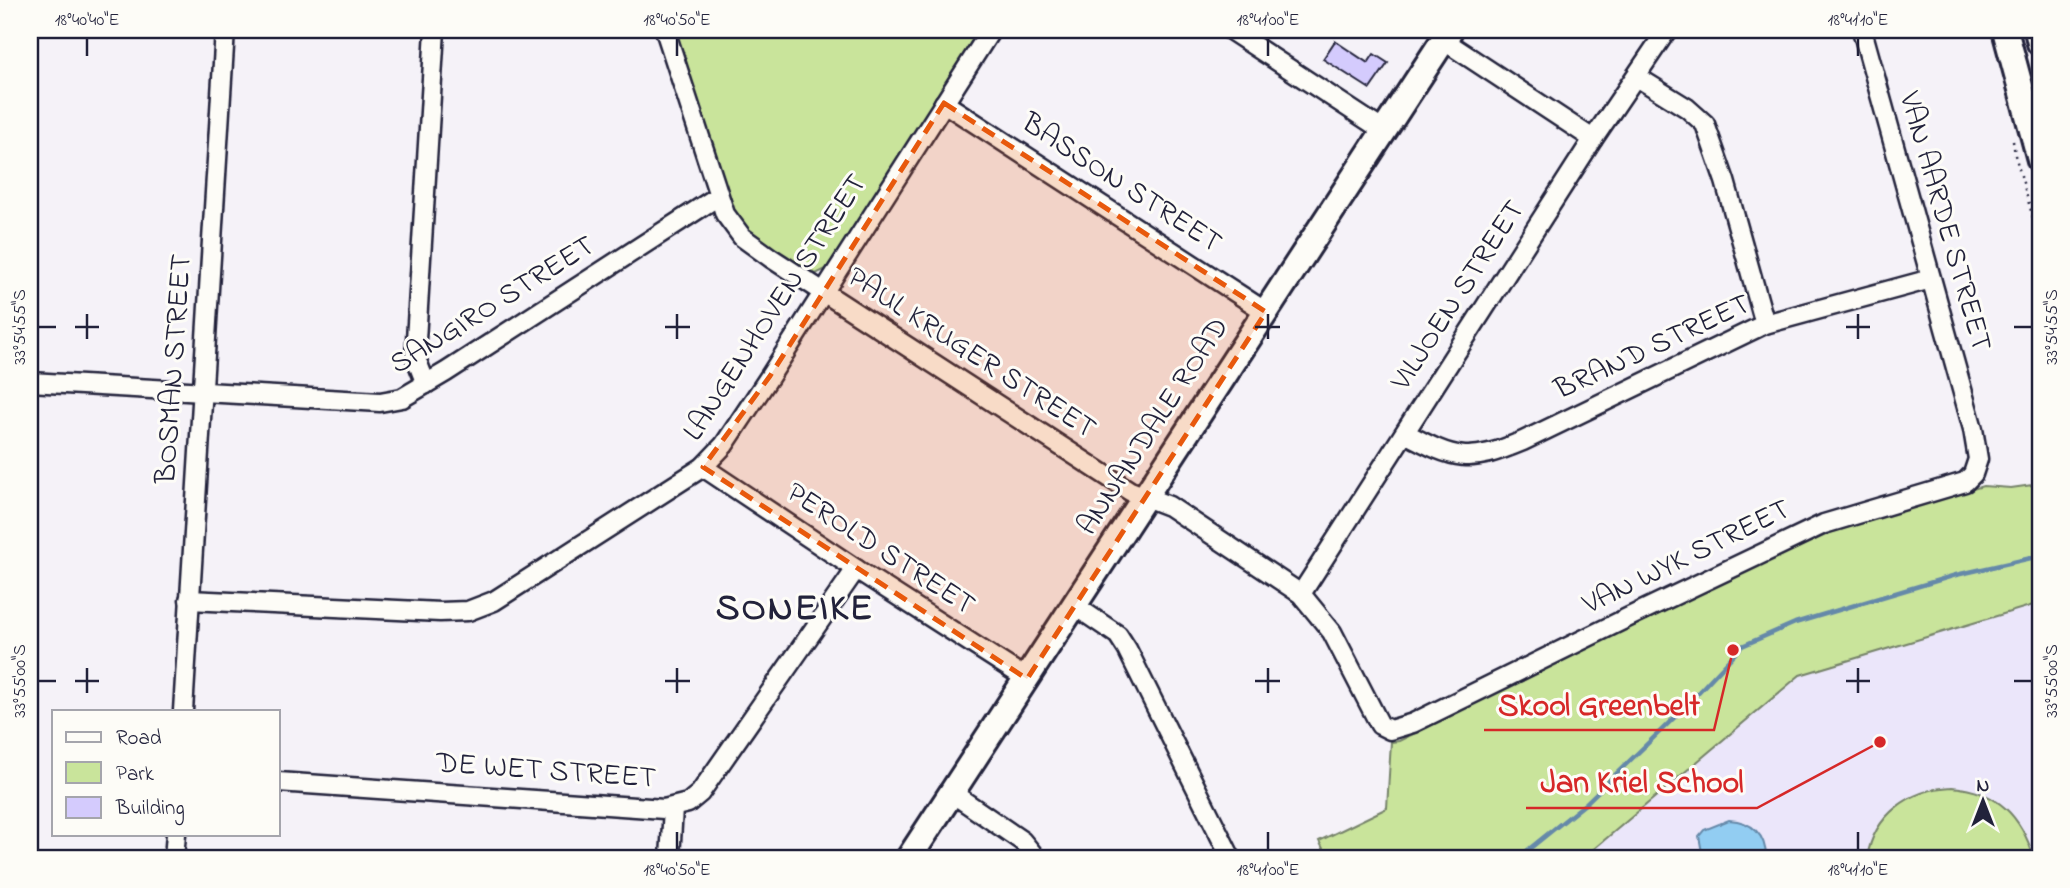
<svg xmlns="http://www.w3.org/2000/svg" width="2070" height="888" font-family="'Indie Flower',sans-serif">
<rect width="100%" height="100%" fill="#f5f2f8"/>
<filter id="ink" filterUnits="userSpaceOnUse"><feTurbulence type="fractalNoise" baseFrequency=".0143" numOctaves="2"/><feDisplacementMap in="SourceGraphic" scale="14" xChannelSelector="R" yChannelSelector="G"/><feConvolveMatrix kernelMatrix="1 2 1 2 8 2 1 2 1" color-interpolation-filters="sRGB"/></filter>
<g filter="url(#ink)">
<path fill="#ebe6fa" d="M 2040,603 L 2040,858 L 1583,858 L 1800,675 Z"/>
<g fill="#c9e49b" stroke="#76836b" stroke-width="2">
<path d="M 675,30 L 981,30 L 826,269 L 816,274 L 807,271 L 744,229 L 730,207 Z"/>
<path d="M 2040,484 L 2040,603 L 1800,675 L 1583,858 L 1328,858 L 1319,841 L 1387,808 L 1391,742 L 1399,741 L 1633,625 L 1831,530 L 1983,486 L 2011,488 Z"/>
<path d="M 1952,787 C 1998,791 2021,816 2034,858 L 1867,858 C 1874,815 1910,789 1952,787 Z"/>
</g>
<path fill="#92cdf2" stroke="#6589a9" stroke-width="2" d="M 1729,820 C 1752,821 1766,835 1766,858 L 1703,858 L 1699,836 L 1704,830 Z"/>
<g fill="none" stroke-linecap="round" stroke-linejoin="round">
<path stroke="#6589a9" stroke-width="4.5" d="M 1518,858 L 1585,804 L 1675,717 L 1742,646 L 1795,623 L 1956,575 L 2040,556"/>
</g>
<path fill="#d4cbfd" stroke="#22223b" stroke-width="2" d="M 1335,41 L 1368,63 L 1374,54 L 1388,63 L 1370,89 L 1323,59 Z"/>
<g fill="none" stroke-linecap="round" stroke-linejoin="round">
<defs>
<g id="street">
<path d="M 665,30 L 725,214 L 742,237 L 771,258 L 1130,491 L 1169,506 L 1301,594 L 1332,632 L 1380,725 L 1390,730 L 1413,723 L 1629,617 L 1824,524 L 1965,482 L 1973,474 L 1978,459 L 1973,429 L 1862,30"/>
<path d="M 1230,30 L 1384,131"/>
<path d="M 1443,40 L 1593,139"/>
<path d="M 1637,77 L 1687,108 L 1705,124 L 1725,181 L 1765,324"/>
<path d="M 944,103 L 1266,312"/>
<path d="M 30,382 L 380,402 L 402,398 L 446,372 L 717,197"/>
<path d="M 426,384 L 415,356 L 435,30"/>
<path d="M 1405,433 C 1456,460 1468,464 1523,441 L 1765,324 L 1931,279"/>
<path d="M 703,467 L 856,569 L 1027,679"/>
<path d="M 1301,594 L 1593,139 L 1667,30"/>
<path d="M 189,600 L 440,612 L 468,611 L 494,601 L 703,467 L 724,445 L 770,376 L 991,30"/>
<path d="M 1075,606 L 1118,635 L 1127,649 L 1231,858"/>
<path d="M 183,711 L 225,30"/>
<path d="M 278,782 L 664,809 L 688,803 L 700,793 L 856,569"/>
<path d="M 952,793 L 1022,841 L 1036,858"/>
<path d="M 174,858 L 176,834"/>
<path d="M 670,858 L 673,808"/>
</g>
<g id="secondary">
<path d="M 2005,30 L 2040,160"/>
<path d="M 2037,30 L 2040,43"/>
<path d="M 909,858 L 1450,30"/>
</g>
</defs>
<use href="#street" stroke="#22223b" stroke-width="23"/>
<use href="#secondary" stroke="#22223b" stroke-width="30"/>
<path stroke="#22223b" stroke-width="2.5" stroke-dasharray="2 5" stroke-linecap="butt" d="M 2013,141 L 2015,155 L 2040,242"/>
<use href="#street" stroke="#fdfcf7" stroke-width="18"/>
<use href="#secondary" stroke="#fdfcf7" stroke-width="24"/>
</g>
</g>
<path fill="#e8590c" fill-opacity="0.2" stroke="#e8590c" stroke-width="5" stroke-dasharray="14 9" stroke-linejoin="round" d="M 944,103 L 1266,312 L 1027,679 L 703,467 L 770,376 Z"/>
<path fill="none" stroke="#22223b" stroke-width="2.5" d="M 87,38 L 87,56M 677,38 L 677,56M 1268,38 L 1268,56M 1858,38 L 1858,56M 87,314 L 87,339M 677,314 L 677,339M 1268,314 L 1268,339M 1858,314 L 1858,339M 38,327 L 56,327M 75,327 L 99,327M 665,327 L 690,327M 1255,327 L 1280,327M 1846,327 L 1870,327M 2014,327 L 2032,327M 87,668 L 87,693M 677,668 L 677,693M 1268,668 L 1268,693M 1858,668 L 1858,693M 38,681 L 56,681M 75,681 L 99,681M 665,681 L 690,681M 1255,681 L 1280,681M 1846,681 L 1870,681M 2014,681 L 2032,681M 677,832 L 677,850M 1268,832 L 1268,850M 1858,832 L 1858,850"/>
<g text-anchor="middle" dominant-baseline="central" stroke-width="6" stroke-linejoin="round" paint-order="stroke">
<g font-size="30" fill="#22223b" stroke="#fdfcf7">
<text transform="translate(1121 184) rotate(33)">BASSON STREET</text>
<text transform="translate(1944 222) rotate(74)">VAN AARDE STREET</text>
<text transform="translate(1459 296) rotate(-57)">VILJOEN STREET</text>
<text transform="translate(493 306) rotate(-32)">SANGIRO STREET</text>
<text transform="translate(776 308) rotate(-57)">LANGENHOVEN STREET</text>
<text transform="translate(1653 348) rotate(-25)">BRAND STREET</text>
<text transform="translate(971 354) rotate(33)">PAUL KRUGER STREET</text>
<text transform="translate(175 369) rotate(-86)">BOSMAN STREET</text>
<text transform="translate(1154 427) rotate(-57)">ANNANDALE ROAD</text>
<text transform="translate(880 550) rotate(33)">PEROLD STREET</text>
<text transform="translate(1687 558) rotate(-26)">VAN WYK STREET</text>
<text transform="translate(546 772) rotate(4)">DE WET STREET</text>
</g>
<g font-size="37" font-weight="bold" letter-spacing="2" fill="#22223b" stroke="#fdfcf7">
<text x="795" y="610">SONEIKE</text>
</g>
</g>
<path fill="none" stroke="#d62828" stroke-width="2.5" d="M1733 650L1714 730H1484M1880 742L1757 808H1526"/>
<g fill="#d62828" stroke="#fdfcf7" stroke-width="2.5">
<circle cx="1733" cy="650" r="7"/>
<circle cx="1880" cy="742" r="7"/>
</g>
<g font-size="32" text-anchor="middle" font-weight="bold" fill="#d62828" stroke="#fdfcf7" stroke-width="6" stroke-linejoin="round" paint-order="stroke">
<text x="1599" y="715">Skool Greenbelt</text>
<text x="1642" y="792">Jan Kriel School</text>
</g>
<rect width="2070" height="888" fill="none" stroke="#fdfcf7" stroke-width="77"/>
<rect x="52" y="710" width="228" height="126" fill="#fdfcf7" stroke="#a5a5ac" stroke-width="2"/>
<rect x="66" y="732" width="35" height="10" fill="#fdfcf7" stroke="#a5a5ac" stroke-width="2"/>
<text x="116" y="744" font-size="21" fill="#22223b">Road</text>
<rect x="66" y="762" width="35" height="21" fill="#c9e49b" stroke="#a5a5ac" stroke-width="2"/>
<text x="116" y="780" font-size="21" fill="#22223b">Park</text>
<rect x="66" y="797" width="35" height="21" fill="#d4cbfd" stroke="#a5a5ac" stroke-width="2"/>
<text x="116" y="814" font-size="21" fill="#22223b">Building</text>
<g transform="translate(1983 801)" stroke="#fdfcf7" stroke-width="5" paint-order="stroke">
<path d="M0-5L12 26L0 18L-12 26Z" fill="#22223b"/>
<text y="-10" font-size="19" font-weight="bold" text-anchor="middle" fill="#22223b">N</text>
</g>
<rect x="38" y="38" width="1994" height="812" fill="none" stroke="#22223b" stroke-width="2.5"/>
<g font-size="18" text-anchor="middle" fill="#22223b">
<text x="87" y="25">18°40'40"E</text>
<text x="677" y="25">18°40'50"E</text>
<text x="1268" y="25">18°41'00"E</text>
<text x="1858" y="25">18°41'10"E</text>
<text transform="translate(19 327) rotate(-90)" y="6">33°54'55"S</text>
<text transform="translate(2051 327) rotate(-90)" y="6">33°54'55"S</text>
<text transform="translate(19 681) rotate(-90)" y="6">33°55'00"S</text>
<text transform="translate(2051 681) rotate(-90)" y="6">33°55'00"S</text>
<text x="677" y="875">18°40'50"E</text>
<text x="1268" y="875">18°41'00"E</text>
<text x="1858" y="875">18°41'10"E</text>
</g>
</svg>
